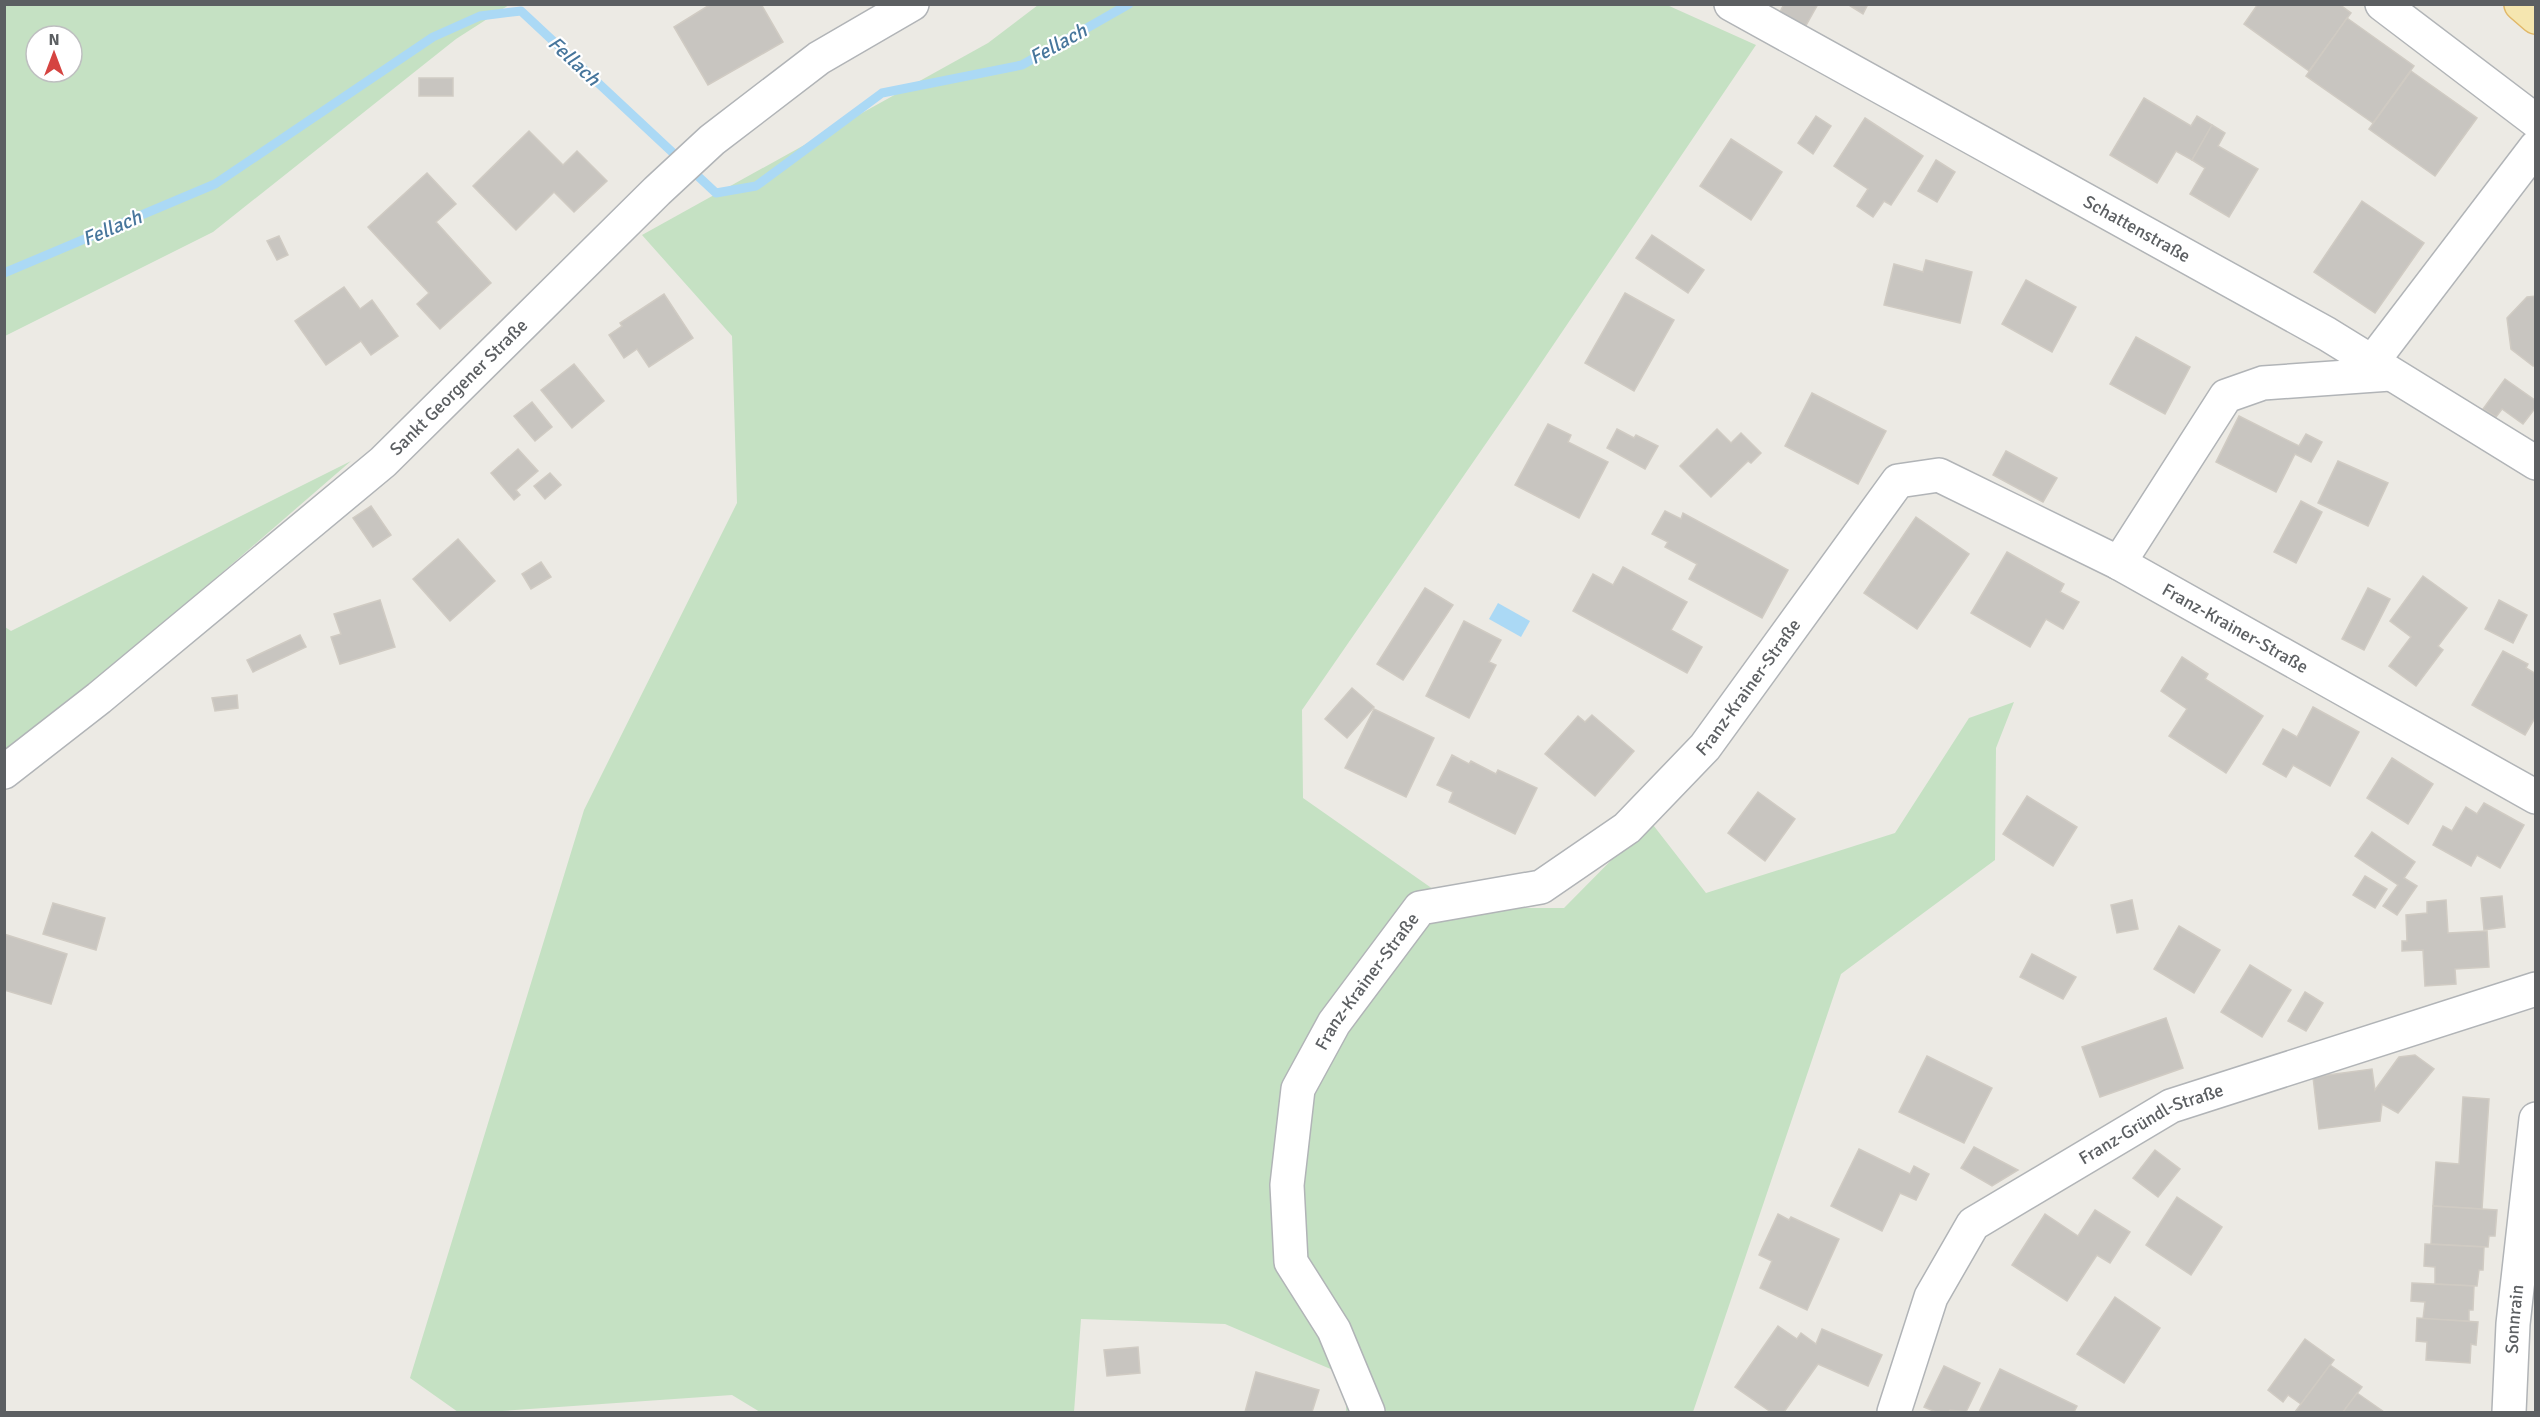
<svg xmlns="http://www.w3.org/2000/svg" width="2540" height="1417" font-family="Signika,sans-serif">
<rect width="100%" height="100%" fill="#eceae4"/>
<g fill="#c5e1c3" fill-rule="evenodd">
<path d="M 5,4 L 509,4 L 509,5 L 456,39 L 213,232 L 5,336 ZM 36,36 L 72,36 L 72,72 L 36,72 Z"/>
<path d="M 1038,5 L 1667,5 L 1756,45 L 1516,400 L 1302,710 L 1303,798 L 1460,908 L 1564,908 L 1650,821 L 1706,893 L 1895,833 L 1969,718 L 2014,702 L 1996,748 L 1995,860 L 1841,974 L 1693,1412 L 1346,1412 L 1347,1376 L 1225,1324 L 1081,1319 L 1074,1412 L 760,1412 L 732,1395 L 487,1412 L 458,1412 L 410,1378 L 584,810 L 737,503 L 732,336 L 642,235 L 988,43 Z"/>
<path d="M 351,461 L 91,686 L 5,750 L 5,627 L 11,631 Z"/>
</g>
<path fill="#abd9f5" d="M 1498,603 L 1530,621 L 1521,637 L 1489,619 Z"/>
<g fill="none" stroke-linecap="round" stroke-linejoin="round">
<path stroke="#abd9f5" stroke-width="9" d="M 4,273 L 215,184 L 433,37 L 480,16 L 521,11 L 716,193 L 756,186 L 882,93 L 1022,65 L 1129,4"/>
</g>
<g fill="#c8c5c0" stroke="#d0cbc3" stroke-width="1.5">
<path d="M 711,4 L 761,4 L 783,42 L 708,85 L 674,27 Z"/>
<path d="M 1784,4 L 1818,4 L 1804,29 L 1779,14 Z"/>
<path d="M 1847,4 L 1868,4 L 1863,14 Z"/>
<path d="M 2258,4 L 2339,4 L 2351,13 L 2309,71 L 2244,24 Z"/>
<path d="M 2347,18 L 2414,66 L 2373,123 L 2306,76 Z"/>
<path d="M 2411,71 L 2477,118 L 2435,176 L 2369,129 Z"/>
<rect x="419" y="78" width="34" height="18"/>
<path d="M 2144,98 L 2191,126 L 2197,116 L 2212,125 L 2192,160 L 2176,151 L 2157,183 L 2110,155 Z"/>
<path d="M 1816,116 L 1831,126 L 1813,154 L 1798,143 Z"/>
<path d="M 1865,118 L 1923,156 L 1891,205 L 1884,201 L 1873,217 L 1857,206 L 1868,189 L 1834,166 Z"/>
<path d="M 2212,125 L 2225,133 L 2218,146 L 2258,169 L 2229,217 L 2190,194 L 2205,168 L 2192,160 Z"/>
<path d="M 529,131 L 563,165 L 577,151 L 607,181 L 574,212 L 554,192 L 516,230 L 473,186 Z"/>
<path d="M 1731,139 L 1782,172 L 1751,220 L 1700,186 Z"/>
<path d="M 1936,160 L 1955,172 L 1937,202 L 1918,191 Z"/>
<path d="M 427,173 L 456,204 L 436,222 L 491,283 L 440,329 L 417,304 L 429,293 L 368,227 Z"/>
<path d="M 2362,201 L 2424,243 L 2375,313 L 2314,272 Z"/>
<path d="M 1652,235 L 1704,270 L 1688,293 L 1636,258 Z"/>
<path d="M 279,236 L 288,255 L 277,260 L 267,241 Z"/>
<path d="M 1926,260 L 1972,272 L 1960,323 L 1884,305 L 1894,264 L 1923,272 Z"/>
<path d="M 2026,280 L 2076,307 L 2052,352 L 2002,324 Z"/>
<path d="M 344,287 L 360,309 L 372,300 L 398,336 L 371,355 L 361,341 L 326,365 L 295,321 Z"/>
<path d="M 1625,293 L 1674,320 L 1634,391 L 1585,363 Z"/>
<path d="M 664,294 L 693,338 L 649,367 L 637,349 L 624,358 L 609,335 L 622,326 L 620,323 Z"/>
<path d="M 2536,296 L 2536,366 L 2533,366 L 2511,349 L 2507,318 L 2527,297 Z"/>
<path d="M 2136,337 L 2190,367 L 2165,414 L 2110,384 Z"/>
<path d="M 574,364 L 604,401 L 572,428 L 541,390 Z"/>
<path d="M 2505,379 L 2536,401 L 2536,407 L 2523,424 L 2502,409 L 2496,417 L 2483,409 Z"/>
<path d="M 1812,393 L 1886,431 L 1858,484 L 1785,446 Z"/>
<path d="M 532,402 L 552,427 L 535,441 L 514,416 Z"/>
<path d="M 2239,416 L 2299,446 L 2306,434 L 2322,442 L 2311,462 L 2295,454 L 2276,492 L 2216,462 Z"/>
<path d="M 1548,424 L 1571,435 L 1568,442 L 1608,462 L 1579,518 L 1515,485 Z"/>
<path d="M 1617,429 L 1634,438 L 1636,435 L 1658,446 L 1645,469 L 1607,448 Z"/>
<path d="M 1717,429 L 1731,443 L 1741,433 L 1761,453 L 1751,463 L 1748,461 L 1711,497 L 1680,466 Z"/>
<path d="M 518,449 L 538,471 L 516,490 L 520,495 L 514,500 L 491,473 Z"/>
<path d="M 2006,451 L 2057,478 L 2043,502 L 1993,475 Z"/>
<path d="M 2338,461 L 2388,483 L 2368,526 L 2318,503 Z"/>
<path d="M 550,473 L 561,485 L 545,499 L 534,486 Z"/>
<path d="M 2301,501 L 2322,512 L 2296,563 L 2274,552 Z"/>
<path d="M 371,506 L 391,535 L 373,547 L 353,518 Z"/>
<path d="M 1665,511 L 1681,519 L 1683,513 L 1788,570 L 1762,618 L 1689,579 L 1697,564 L 1665,547 L 1668,542 L 1652,534 Z"/>
<path d="M 1916,517 L 1969,554 L 1917,629 L 1864,593 Z"/>
<path d="M 458,539 L 495,581 L 450,621 L 413,579 Z"/>
<path d="M 2007,552 L 2064,584 L 2060,592 L 2079,602 L 2063,629 L 2046,619 L 2030,647 L 1971,613 Z"/>
<path d="M 541,562 L 551,577 L 531,589 L 522,574 Z"/>
<path d="M 1623,567 L 1687,602 L 1671,630 L 1702,647 L 1687,673 L 1573,611 L 1593,574 L 1613,585 Z"/>
<path d="M 2423,576 L 2467,608 L 2438,646 L 2443,650 L 2416,686 L 2389,666 L 2411,637 L 2390,621 Z"/>
<path d="M 1425,588 L 1453,605 L 1403,680 L 1377,664 Z"/>
<path d="M 2368,588 L 2390,599 L 2364,650 L 2342,639 Z"/>
<path d="M 380,600 L 395,647 L 340,664 L 331,637 L 341,634 L 334,614 Z"/>
<path d="M 2499,600 L 2527,615 L 2513,643 L 2485,629 Z"/>
<path d="M 1464,621 L 1501,640 L 1489,662 L 1496,665 L 1469,718 L 1426,696 Z"/>
<path d="M 300,635 L 306,647 L 253,672 L 247,660 Z"/>
<path d="M 2503,651 L 2528,664 L 2526,668 L 2536,674 L 2536,716 L 2525,735 L 2472,705 Z"/>
<path d="M 2182,657 L 2208,674 L 2205,679 L 2263,716 L 2226,773 L 2169,736 L 2187,709 L 2161,691 Z"/>
<path d="M 1352,688 L 1374,707 L 1347,738 L 1325,719 Z"/>
<path d="M 237,695 L 238,708 L 215,711 L 212,698 Z"/>
<path d="M 2313,707 L 2359,732 L 2330,786 L 2293,765 L 2286,777 L 2263,764 L 2283,729 L 2297,737 Z"/>
<path d="M 1374,709 L 1434,738 L 1406,797 L 1345,768 Z"/>
<path d="M 1592,715 L 1634,751 L 1595,796 L 1545,754 L 1578,716 L 1585,722 Z"/>
<path d="M 1452,755 L 1469,764 L 1471,761 L 1496,774 L 1498,770 L 1537,788 L 1515,834 L 1449,802 L 1453,792 L 1437,785 Z"/>
<path d="M 2392,758 L 2433,784 L 2408,824 L 2367,798 Z"/>
<path d="M 1758,792 L 1795,819 L 1765,861 L 1728,833 Z"/>
<path d="M 2027,796 L 2077,827 L 2053,866 L 2003,834 Z"/>
<path d="M 2484,803 L 2524,825 L 2500,868 L 2477,855 L 2471,866 L 2433,845 L 2443,826 L 2452,831 L 2466,807 L 2477,814 Z"/>
<path d="M 2372,832 L 2415,862 L 2404,878 L 2417,886 L 2397,915 L 2383,906 L 2398,885 L 2355,856 Z"/>
<path d="M 2365,876 L 2387,889 L 2375,908 L 2353,895 Z"/>
<path d="M 2502,896 L 2505,927 L 2484,930 L 2481,898 Z"/>
<path d="M 2132,900 L 2138,929 L 2117,933 L 2111,905 Z"/>
<path d="M 2446,900 L 2448,933 L 2487,931 L 2489,967 L 2455,969 L 2456,984 L 2425,986 L 2423,950 L 2402,951 L 2402,941 L 2407,941 L 2406,915 L 2427,913 L 2427,902 Z"/>
<path d="M 53,903 L 105,918 L 96,950 L 43,934 Z"/>
<path d="M 2179,926 L 2220,950 L 2194,993 L 2154,969 Z"/>
<path d="M 4,934 L 67,954 L 51,1004 L 4,990 Z"/>
<path d="M 2032,954 L 2076,977 L 2063,999 L 2020,977 Z"/>
<path d="M 2250,965 L 2291,990 L 2262,1037 L 2221,1012 Z"/>
<path d="M 2305,992 L 2323,1003 L 2306,1031 L 2288,1021 Z"/>
<path d="M 2166,1018 L 2183,1068 L 2100,1097 L 2082,1047 Z"/>
<path d="M 2415,1055 L 2434,1069 L 2398,1113 L 2382,1104 L 2380,1121 L 2319,1129 L 2313,1077 L 2372,1069 L 2375,1090 L 2399,1057 Z"/>
<path d="M 1927,1056 L 1992,1088 L 1964,1143 L 1899,1112 Z"/>
<path d="M 2463,1097 L 2489,1099 L 2482,1209 L 2433,1206 L 2436,1162 L 2459,1164 Z"/>
<path d="M 1974,1147 L 2018,1170 L 1992,1186 L 1961,1168 Z"/>
<path d="M 1859,1149 L 1910,1174 L 1914,1166 L 1929,1174 L 1916,1200 L 1900,1193 L 1882,1231 L 1831,1206 Z"/>
<path d="M 2155,1150 L 2180,1169 L 2158,1197 L 2133,1178 Z"/>
<path d="M 2177,1197 L 2222,1227 L 2191,1275 L 2146,1245 Z"/>
<path d="M 2433,1206 L 2497,1210 L 2495,1236 L 2489,1236 L 2488,1247 L 2431,1244 Z"/>
<path d="M 2095,1210 L 2130,1232 L 2110,1263 L 2097,1255 L 2067,1301 L 2012,1265 L 2045,1214 L 2078,1236 Z"/>
<path d="M 1778,1214 L 1789,1220 L 1791,1217 L 1839,1239 L 1807,1310 L 1760,1288 L 1772,1261 L 1759,1255 Z"/>
<path d="M 2425,1244 L 2484,1247 L 2483,1270 L 2479,1270 L 2477,1286 L 2435,1284 L 2435,1267 L 2424,1266 Z"/>
<path d="M 2412,1283 L 2474,1286 L 2473,1310 L 2469,1310 L 2469,1321 L 2423,1319 L 2425,1302 L 2411,1301 Z"/>
<path d="M 2115,1297 L 2160,1328 L 2124,1383 L 2077,1354 Z"/>
<path d="M 2417,1318 L 2478,1322 L 2476,1345 L 2471,1344 L 2470,1363 L 2426,1360 L 2427,1342 L 2416,1341 Z"/>
<path d="M 1778,1326 L 1797,1339 L 1801,1333 L 1816,1344 L 1822,1329 L 1882,1355 L 1868,1386 L 1818,1364 L 1784,1412 L 1771,1412 L 1735,1387 Z"/>
<path d="M 2305,1339 L 2334,1360 L 2301,1404 L 2288,1395 L 2283,1402 L 2268,1390 Z"/>
<path d="M 1138,1347 L 1140,1373 L 1107,1376 L 1104,1350 Z"/>
<path d="M 2330,1365 L 2362,1387 L 2343,1412 L 2295,1412 Z"/>
<path d="M 1944,1366 L 1980,1383 L 1966,1412 L 1950,1410 L 1949,1412 L 1936,1412 L 1924,1407 Z"/>
<path d="M 2000,1369 L 2077,1406 L 2074,1412 L 1979,1412 Z"/>
<path d="M 1256,1372 L 1319,1390 L 1312,1412 L 1245,1412 Z"/>
<path d="M 2357,1393 L 2384,1412 L 2343,1412 Z"/>
</g>
<g fill="none" stroke-linecap="round" stroke-linejoin="round">
<defs>
<g id="minor">
<path id="s1" d="M 1731,4 L 2327,334 L 2536,463"/>
<path d="M 2382,4 L 2536,121"/>
<path d="M 2372,362 L 2536,147"/>
<path d="M 2119,563 L 2226,396 L 2263,383 L 2390,374"/>
<path id="s2" d="M 4,772 L 99,698 L 383,462 L 657,191 L 712,140 L 819,58 L 912,4"/>
<path id="s3" d="M 1368,1412 L 1334,1330 L 1291,1262 L 1287,1185 L 1298,1089 L 1334,1023 L 1420,908 L 1541,887 L 1627,828 L 1705,747 L 1898,481 L 1939,475 L 2119,563 L 2536,797"/>
<path id="s4" d="M 1894,1412 L 1931,1297 L 1973,1224 L 2171,1106 L 2536,989"/>
<path id="s5" d="M 2509,1412 L 2513,1324 L 2536,1119"/>
</g>
<path id="major" d="M 2521,4 L 2536,17"/>
</defs>
<use href="#minor" stroke="#b1b4b7" stroke-width="36"/>
<use href="#major" stroke="#e1b868" stroke-width="36"/>
<use href="#minor" stroke="#fff" stroke-width="33"/>
<use href="#major" stroke="#f5e6b0" stroke-width="33"/>
</g>
<g text-anchor="middle" dominant-baseline="central" stroke-width="4.5" stroke-linejoin="round" paint-order="stroke">
<g font-size="18" fill="#5c5f62" stroke="#fff">
<text stroke="none"><textPath href="#s1" startOffset="464">Schattenstraße</textPath></text>
<text stroke="none"><textPath href="#s2" startOffset="596">Sankt Georgener Straße</textPath></text>
<text stroke="none"><textPath href="#s3" startOffset="1605">Franz-Krainer-Straße</textPath></text>
<text stroke="none"><textPath href="#s3" startOffset="975">Franz-Krainer-Straße</textPath></text>
<text stroke="none"><textPath href="#s3" startOffset="471">Franz-Krainer-Straße</textPath></text>
<text stroke="none"><textPath href="#s4" startOffset="410">Franz-Gründl-Straße</textPath></text>
<text stroke="none"><textPath href="#s5" startOffset="93">Sonnrain</textPath></text>
</g>
<g font-size="20" font-style="italic" fill="#47769c" stroke="#fff">
<text transform="translate(1058 44) rotate(-29)">Fellach</text>
<text transform="translate(574 61) rotate(43)">Fellach</text>
<text transform="translate(112 228) rotate(-23)">Fellach</text>
</g>
</g>
<rect width="2540" height="1417" fill="none" stroke="#5c5f62" stroke-width="12"/>
<g transform="translate(54 54)"><circle r="28" fill="#ffffff" stroke="#bebfc0" stroke-width="1.5"/>
<path d="M0-4.5L10 22L0 15L-10 22Z" fill="#d54441"/>
<text y="-9" font-size="16" font-weight="bold" text-anchor="middle" fill="#5c5f62">N</text>
</g>
</svg>
